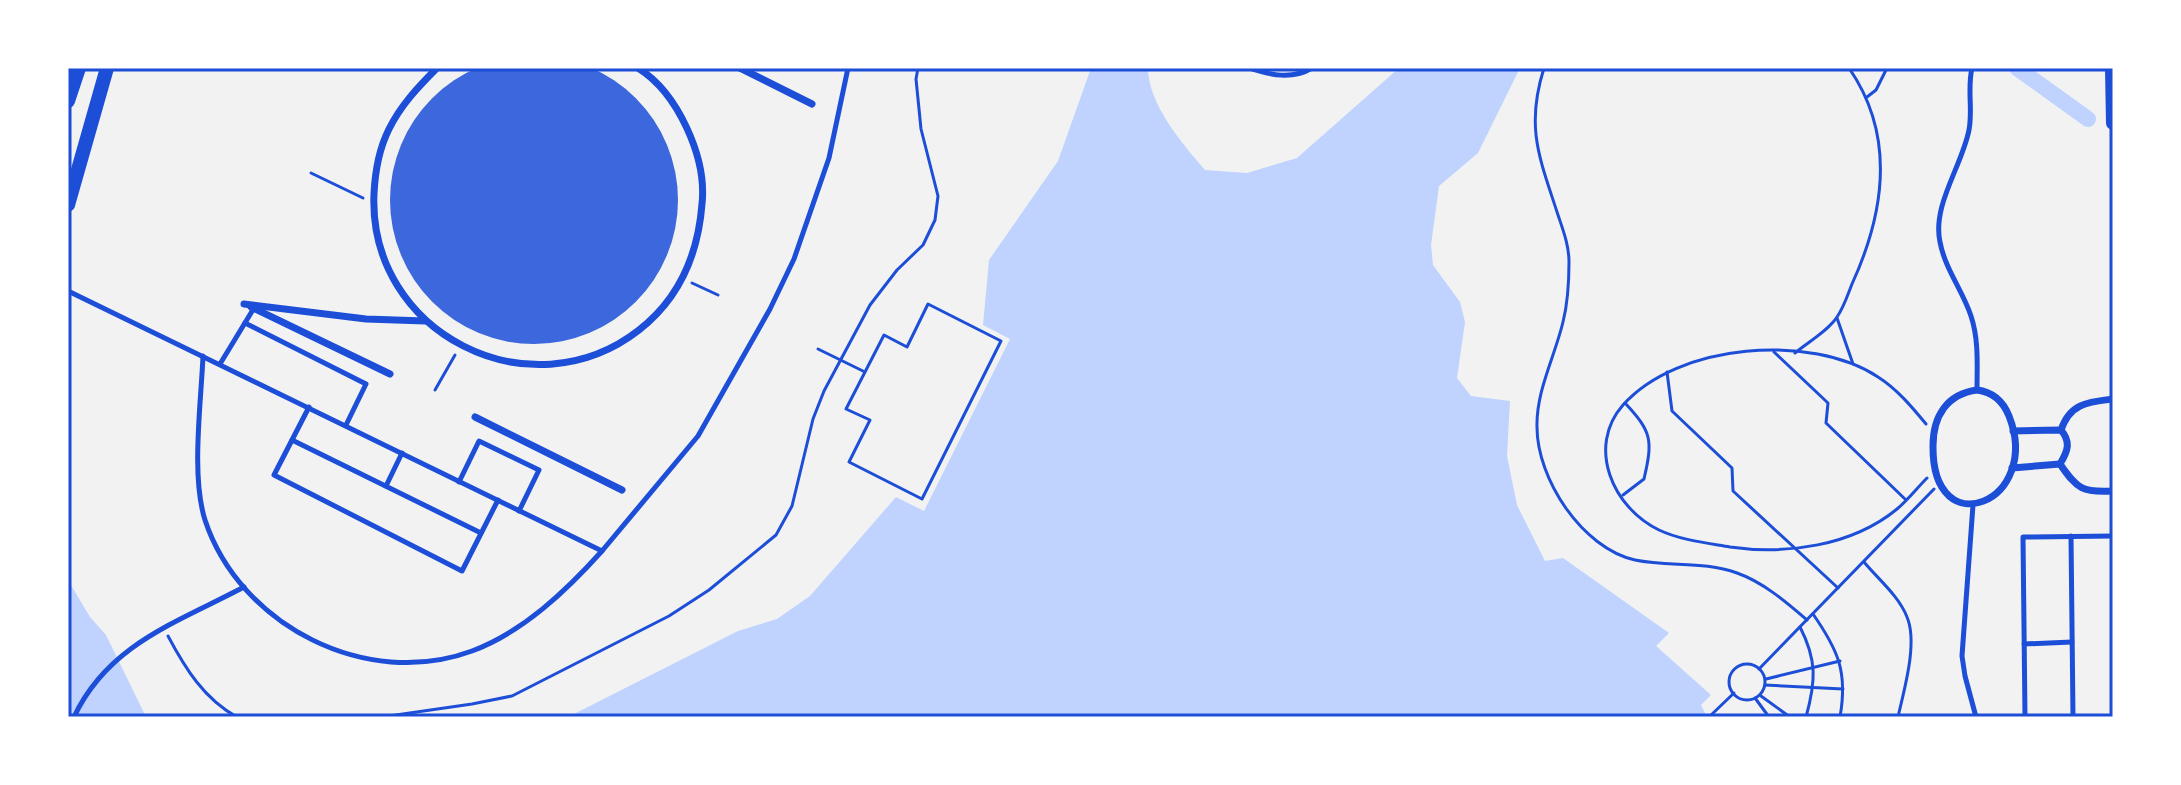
<svg xmlns="http://www.w3.org/2000/svg" width="2181" height="785" font-family="Manrope,sans-serif">
<rect width="100%" height="100%" fill="#f2f2f2"/>
<g fill="#bfd3fe">
<path d="M 1091,68 L 1148,68 C 1148,104 1182,143 1205,170 L 1247,173 L 1297,158 L 1399,68 L 1520,68 L 1478,153 L 1439,186 L 1431,245 L 1433,265 L 1460,302 L 1465,322 L 1457,378 L 1471,396 L 1510,401 L 1507,456 L 1517,505 L 1545,561 L 1563,558 L 1669,633 L 1656,646 L 1711,695 L 1701,705 L 1707,717 L 568,717 L 738,631 L 777,619 L 810,596 L 896,497 L 924,511 L 1010,339 L 983,325 L 989,260 L 1058,161 Z"/>
<path d="M 68,580 L 90,617 L 106,635 L 146,717 L 68,717 Z"/>
</g>
<g fill="none" stroke-linecap="round" stroke-linejoin="round">
<path stroke="#bfd3fe" stroke-width="16" d="M 2017,68 L 2088,119"/>
</g>
<circle fill="#3d67dc" cx="534" cy="200" r="144"/>
<g fill="none" stroke-linecap="round" stroke-linejoin="round">
<g stroke="#1d4ed8" stroke-width="3">
<path d="M 1544,68 C 1525,128 1540,159 1558,215 C 1563,230 1569,245 1569,262 C 1569,282 1568,302 1563,322 C 1555,356 1536,391 1537,427 C 1537,479 1582,548 1635,560 C 1669,567 1704,561 1737,573 C 1763,582 1786,602 1807,620"/>
<path d="M 1867,97 L 1876,90 L 1887,68"/>
<path d="M 311,173 L 363,198"/>
<path d="M 692,283 L 718,295"/>
<path d="M 1837,318 L 1853,364"/>
<path d="M 818,349 L 865,372 L 884,335 L 907,347 L 928,304 L 1001,341 L 922,499 L 849,462 L 870,420 L 846,409 L 865,372"/>
<path d="M 1774,352 L 1828,403 L 1826,423 L 1905,499"/>
<path d="M 1795,353 C 1808,342 1828,331 1837,317 C 1844,307 1848,294 1852,284 C 1885,212 1896,136 1849,68"/>
<path d="M 1667,372 L 1672,411 L 1732,468 L 1733,491 L 1838,588"/>
<path d="M 435,390 L 455,355"/>
<path d="M 1926,424 C 1912,407 1897,389 1878,377 C 1811,333 1678,343 1623,405 C 1586,447 1613,508 1659,530 C 1680,540 1707,543 1730,547 C 1786,555 1852,546 1897,509 C 1908,500 1917,488 1927,478"/>
<path d="M 1623,495 L 1644,479 C 1653,440 1652,432 1625,403"/>
<path d="M 1864,562 C 1878,579 1899,596 1907,617 C 1918,643 1904,690 1898,717"/>
<path d="M 1813,614 C 1838,650 1848,672 1840,717"/>
<path d="M 1800,627 C 1817,660 1816,681 1806,717"/>
<path d="M 168,636 C 185,668 204,699 237,717"/>
<circle cx="1747" cy="682" r="18"/>
<path d="M 1759,669 L 1934,489"/>
<path d="M 1766,679 L 1840,661"/>
<path d="M 1765,685 L 1843,689"/>
<path d="M 1761,696 L 1790,717"/>
<path d="M 1755,698 L 1769,717"/>
<path d="M 382,717 L 472,704 L 512,696 L 669,616 L 709,590 L 776,535 L 792,506 L 813,419 L 824,391 L 870,305 L 897,270 L 923,245 L 935,220 L 938,196 L 921,129 L 916,79 L 918,68"/>
<path d="M 1709,717 L 1734,693"/>
</g>
<g stroke="#1d4ed8" stroke-width="5">
<path d="M 1249,68 C 1270,75 1292,80 1312,68"/>
<path d="M 1972,68 C 1967,89 1973,109 1969,130 C 1962,166 1932,205 1940,242 C 1945,269 1963,291 1971,316 C 1979,340 1977,366 1977,390"/>
<path d="M 68,291 L 602,551 L 698,436 L 770,309 L 794,259 L 829,158 L 848,68"/>
<path d="M 245,323 L 366,384 L 346,425"/>
<path d="M 203,356 C 201,404 191,476 205,520 C 240,626 367,690 472,651 C 523,632 566,591 602,551"/>
<path d="M 220,364 L 254,308"/>
<path d="M 309,407 L 274,475 L 462,571 L 498,500"/>
<path d="M 292,440 L 481,533"/>
<path d="M 459,482 L 479,441 L 539,470 L 519,511"/>
<path d="M 386,486 L 402,453"/>
<path d="M 1973,505 L 1962,656 L 1965,676 L 1976,717"/>
<path d="M 2071,536 L 2073,717"/>
<path d="M 2024,644 L 2072,642"/>
<path d="M 74,717 C 108,644 178,622 244,587"/>
<path d="M 2025,717 L 2023,537 L 2113,536"/>
</g>
<g stroke="#1d4ed8" stroke-width="7">
<path d="M 437,68 C 418,87 401,105 389,129 C 379,149 375,172 374,194 C 368,333 530,415 639,330 C 680,298 698,255 702,204 C 707,158 678,93 638,68"/>
<path d="M 740,68 L 812,104"/>
<path d="M 244,304 L 366,319 L 425,321"/>
<path d="M 251,307 L 390,374"/>
<path d="M 1977,390 C 1993,392 2003,401 2009,416 C 2043,502 1932,547 1933,446 C 1933,416 1947,394 1977,390 Z"/>
<path d="M 475,417 L 622,490"/>
<path d="M 2061,430 C 2070,403 2088,402 2113,399"/>
<path d="M 2013,431 L 2061,430 C 2071,442 2068,451 2060,464"/>
<path d="M 2012,468 L 2060,464 C 2077,489 2083,493 2113,491"/>
</g>
<g stroke="#1d4ed8" stroke-width="14">
<path d="M 2112,68 L 2113,123"/>
<path d="M 68,101 L 79,68"/>
<path d="M 68,205 L 107,68"/>
</g>
</g>
<rect width="2181" height="785" fill="none" stroke="#ffffff" stroke-width="140"/>
<rect x="70" y="70" width="2041" height="645" fill="none" stroke="#1d4ed8" stroke-width="3"/>
</svg>
